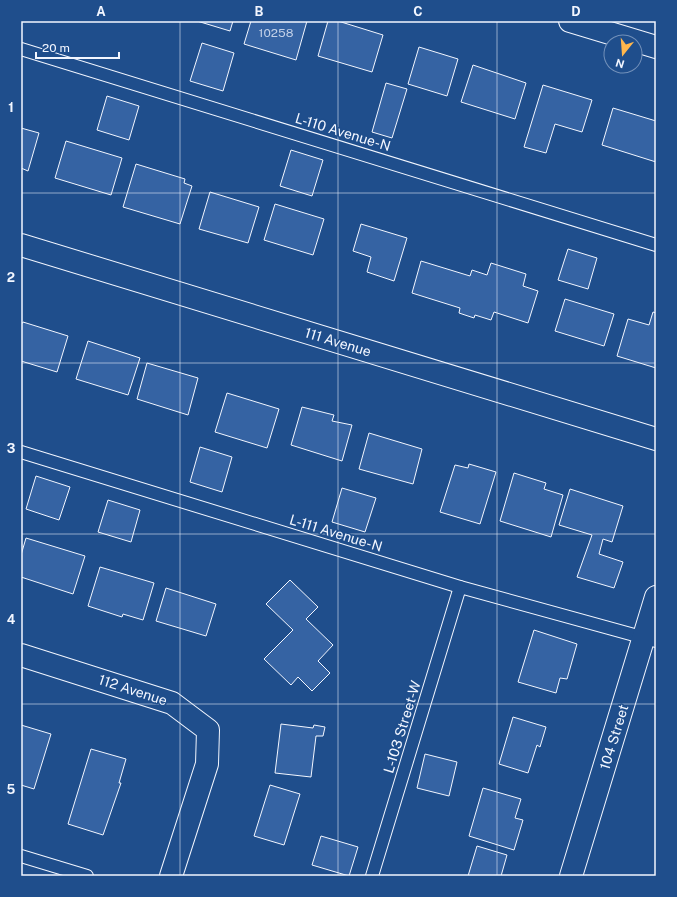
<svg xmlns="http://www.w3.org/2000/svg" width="677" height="897" font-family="'Public Sans',sans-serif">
<rect width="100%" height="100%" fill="#1f4e8c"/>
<g fill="#3563a3" stroke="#f2f6ff">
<path d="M 197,21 L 233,21 L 230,31 Z"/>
<path d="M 251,21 L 307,21 L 296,60 L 244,44 Z"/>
<path d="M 328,21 L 338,21 L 383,35 L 372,72 L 318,56 Z"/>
<path d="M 202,43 L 234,53 L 223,91 L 190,81 Z"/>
<path d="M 419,47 L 458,59 L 447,96 L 408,84 Z"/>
<path d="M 473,65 L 526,83 L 515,119 L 461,102 Z"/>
<path d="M 386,83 L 407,89 L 392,138 L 372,132 Z"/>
<path d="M 543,85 L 592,100 L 582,132 L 555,124 L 546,153 L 524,147 Z"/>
<path d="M 107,96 L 139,106 L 129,140 L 97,130 Z"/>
<path d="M 613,108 L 656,121 L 656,162 L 602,145 Z"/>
<path d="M 21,128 L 39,133 L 28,171 L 21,168 Z"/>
<path d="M 66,141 L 122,158 L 111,195 L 55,178 Z"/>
<path d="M 291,150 L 323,160 L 312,196 L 280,186 Z"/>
<path d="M 136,164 L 185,179 L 184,183 L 192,186 L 180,224 L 123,207 Z"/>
<path d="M 210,192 L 259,207 L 248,243 L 199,229 Z"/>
<path d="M 275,204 L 324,219 L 313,255 L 264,240 Z"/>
<path d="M 361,224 L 407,238 L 394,281 L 367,272 L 371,257 L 353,251 Z"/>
<path d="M 568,249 L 597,258 L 588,289 L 558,280 Z"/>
<path d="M 421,261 L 470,276 L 472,270 L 487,275 L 491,263 L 526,274 L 523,286 L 538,291 L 528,323 L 494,312 L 491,320 L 475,315 L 474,318 L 459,313 L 460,308 L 412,293 Z"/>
<path d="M 565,299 L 614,314 L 604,346 L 555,331 Z"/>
<path d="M 653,312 L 656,313 L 656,368 L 617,356 L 628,319 L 649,325 Z"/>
<path d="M 23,322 L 68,336 L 57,372 L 21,361 L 21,325 Z"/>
<path d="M 88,341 L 140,358 L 128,395 L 76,379 Z"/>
<path d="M 147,363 L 198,378 L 188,415 L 137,399 Z"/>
<path d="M 227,393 L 279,409 L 267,448 L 215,432 Z"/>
<path d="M 302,407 L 334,415 L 332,421 L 352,425 L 342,461 L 291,445 Z"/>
<path d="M 369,433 L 422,449 L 413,484 L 359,469 Z"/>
<path d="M 200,447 L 232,457 L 222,492 L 190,482 Z"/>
<path d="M 469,464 L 496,472 L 480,524 L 440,512 L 455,465 L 468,468 Z"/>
<path d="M 514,473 L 546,483 L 544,489 L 563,495 L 551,537 L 500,521 Z"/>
<path d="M 36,476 L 70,487 L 59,520 L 26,509 Z"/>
<path d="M 342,488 L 376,498 L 365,532 L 332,522 Z"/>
<path d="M 570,489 L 623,506 L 612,542 L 603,539 L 599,554 L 623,562 L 614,588 L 577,577 L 592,535 L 559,525 Z"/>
<path d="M 108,500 L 140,510 L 131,542 L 98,532 Z"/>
<path d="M 26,538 L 85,556 L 73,594 L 21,577 L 21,555 Z"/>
<path d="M 100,567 L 154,583 L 143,620 L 123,614 L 122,617 L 88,606 Z"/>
<path d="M 290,580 L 318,607 L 306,619 L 333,645 L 318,661 L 330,673 L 312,691 L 298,677 L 291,685 L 264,659 L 293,630 L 266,604 Z"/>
<path d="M 166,588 L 216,604 L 206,636 L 156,621 Z"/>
<path d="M 534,630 L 577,644 L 567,679 L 560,678 L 556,693 L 518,682 Z"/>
<path d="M 513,717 L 546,727 L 540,747 L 537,745 L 528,773 L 499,764 Z"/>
<path d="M 281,724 L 313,728 L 314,725 L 325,727 L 323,736 L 316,736 L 311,777 L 275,773 Z"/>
<path d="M 21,725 L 51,734 L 34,789 L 21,785 Z"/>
<path d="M 91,749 L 126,759 L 119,783 L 121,783 L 103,835 L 68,824 Z"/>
<path d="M 425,754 L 457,762 L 449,796 L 417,788 Z"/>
<path d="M 270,785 L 300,794 L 284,845 L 254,836 Z"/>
<path d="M 483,788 L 521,799 L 515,818 L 523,820 L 514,850 L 469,836 Z"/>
<path d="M 321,836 L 358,847 L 349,876 L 312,865 Z"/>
<path d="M 477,846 L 507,855 L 501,876 L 468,876 Z"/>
</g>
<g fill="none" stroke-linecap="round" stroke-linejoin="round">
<defs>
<g id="service">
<path d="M 21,49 L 656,245"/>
<path d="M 21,452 L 460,587 L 656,641"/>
<path d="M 21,856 L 87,876"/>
<path d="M 372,876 L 460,587"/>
</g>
<g id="minor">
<path d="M 570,21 L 656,47"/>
<path d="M 21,245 L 656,439"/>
<path d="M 21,655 L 172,703 L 208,730 L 207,764 L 171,876"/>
</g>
<path id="tertiary" d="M 571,876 L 656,597"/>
</defs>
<use href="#service" stroke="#f2f6ff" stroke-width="14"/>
<use href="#minor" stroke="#f2f6ff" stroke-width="24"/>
<use href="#tertiary" stroke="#f2f6ff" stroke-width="24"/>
<use href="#service" stroke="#1f4e8c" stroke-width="12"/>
<use href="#minor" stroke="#1f4e8c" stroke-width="22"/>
<use href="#tertiary" stroke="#1f4e8c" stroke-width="22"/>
</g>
<path fill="none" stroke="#f2f6ff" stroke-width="1" stroke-opacity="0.55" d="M 180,21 L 180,876M 338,21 L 338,876M 497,21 L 497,876M 21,193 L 656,193M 21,363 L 656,363M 21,534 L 656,534M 21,704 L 656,704"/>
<g text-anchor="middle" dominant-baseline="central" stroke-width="3" stroke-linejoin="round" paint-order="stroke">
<g font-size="12" fill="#c3d1e8">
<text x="276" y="33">10258</text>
</g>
<g font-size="14" fill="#f2f6ff" stroke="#1f4e8c">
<text transform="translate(343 132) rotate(17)">L-110 Avenue-N</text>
<text transform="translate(338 342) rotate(17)">111 Avenue</text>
<text transform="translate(336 533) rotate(17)">L-111 Avenue-N</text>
<text transform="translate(133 690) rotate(18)">112 Avenue</text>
<text transform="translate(402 727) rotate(-73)">L-103 Street-W</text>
<text transform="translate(614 737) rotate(-73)">104 Street</text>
</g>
</g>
<rect width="677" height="897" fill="none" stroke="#1f4e8c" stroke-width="44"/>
<g transform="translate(623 54) rotate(197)"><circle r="19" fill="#1f4e8c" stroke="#7391ba"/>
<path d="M0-3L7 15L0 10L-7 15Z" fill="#ffb74d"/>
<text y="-6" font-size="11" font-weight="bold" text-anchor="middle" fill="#f2f6ff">N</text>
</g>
<path d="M36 52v6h83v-6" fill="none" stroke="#f2f6ff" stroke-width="2"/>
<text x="42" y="52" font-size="12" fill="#f2f6ff" stroke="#1f4e8c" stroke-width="3" paint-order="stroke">20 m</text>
<rect x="22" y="22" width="633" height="853" fill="none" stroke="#f2f6ff" stroke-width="1.5"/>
<g font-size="13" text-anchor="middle" font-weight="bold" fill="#f2f6ff">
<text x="101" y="16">A</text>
<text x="259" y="16">B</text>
<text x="418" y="16">C</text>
<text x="576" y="16">D</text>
<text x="11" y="112">1</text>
<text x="11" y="282">2</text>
<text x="11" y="453">3</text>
<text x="11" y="624">4</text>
<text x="11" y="794">5</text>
</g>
</svg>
